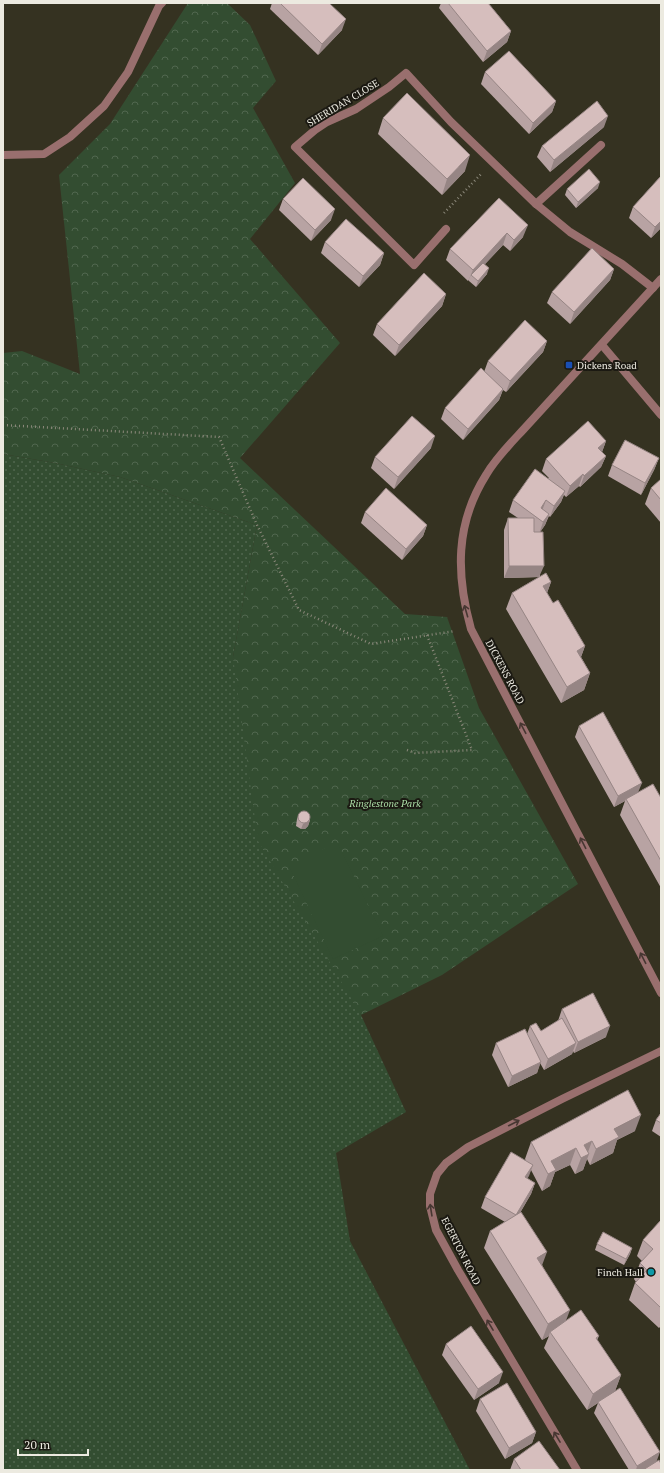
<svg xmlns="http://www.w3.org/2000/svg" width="664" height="1473" font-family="'PT Serif',serif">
<defs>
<pattern id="grass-dots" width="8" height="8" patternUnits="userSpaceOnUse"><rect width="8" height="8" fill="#334d31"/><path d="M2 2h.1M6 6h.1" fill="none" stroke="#51674f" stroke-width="1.8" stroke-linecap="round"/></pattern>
<pattern id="forest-crowns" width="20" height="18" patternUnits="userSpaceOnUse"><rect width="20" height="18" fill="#334d31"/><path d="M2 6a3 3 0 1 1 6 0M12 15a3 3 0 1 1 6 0" fill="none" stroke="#51674f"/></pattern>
</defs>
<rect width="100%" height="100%" fill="#353221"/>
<path fill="url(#grass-dots)" d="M 3,454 L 55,463 L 120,477 L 257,525 L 233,657 L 361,1015 L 406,1112 L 336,1153 L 350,1241 L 470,1470 L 3,1470 Z"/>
<path fill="url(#forest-crowns)" d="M 188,3 L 227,3 L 250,25 L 276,81 L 253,108 L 295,183 L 250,239 L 340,343 L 240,458 L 405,614 L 447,617 L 479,708 L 578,884 L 442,975 L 361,1015 L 258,841 L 233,657 L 257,525 L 120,477 L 55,463 L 3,454 L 3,353 L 22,351 L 80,374 L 59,175 L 110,124 Z"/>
<path fill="#334d31" d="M 337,842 L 383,936 L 333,959 L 289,866 Z"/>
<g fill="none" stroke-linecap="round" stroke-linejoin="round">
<g stroke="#8c897b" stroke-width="2.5" stroke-dasharray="1 3" stroke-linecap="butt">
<path d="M 444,213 L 482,173"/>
<path d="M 3,425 L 219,437 L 257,525 L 299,610 L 371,644 L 455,631"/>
<path d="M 407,750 L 415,753 L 472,750 L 427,635"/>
</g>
<g stroke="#996f6e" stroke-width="8">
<path d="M 3,155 L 44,154 L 70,137 L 104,106 L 128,72 L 159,6 L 162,3"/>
<path d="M 536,204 L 601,145"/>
</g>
<g stroke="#996f6e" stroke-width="8">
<path d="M 446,229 L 414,265 L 295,147 L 315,130 L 327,122 L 356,109 L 389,87 L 406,73 L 451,122 L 536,204 L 570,232 L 622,264 L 653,288"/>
<path d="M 661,279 L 523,430 C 510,444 496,458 486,475 C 455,524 456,575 471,629 L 661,993"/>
<path d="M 602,345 L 661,415"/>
<path d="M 577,1470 L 458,1270 L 436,1230 L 430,1206 L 430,1194 L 437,1174 L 446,1163 L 468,1147 L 562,1099 L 661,1051"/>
</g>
</g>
<g fill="#b8a3a3">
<path d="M 272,3 L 329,3 L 342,30 L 318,55 L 270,9 Z"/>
<path d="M 441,3 L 488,3 L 511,31 L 507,42 L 483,62 L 439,8 Z"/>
<path d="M 485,72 L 556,101 L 552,112 L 529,134 L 481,84 Z"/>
<path d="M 383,118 L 465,171 L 442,195 L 378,134 Z"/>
<path d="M 604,127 L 550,172 L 537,157 L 542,146 Z"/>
<path d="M 661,176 L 661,228 L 651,238 L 629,218 L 633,207 Z"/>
<path d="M 598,188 L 576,208 L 565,195 L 567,189 Z"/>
<path d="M 499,198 L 523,237 L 510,251 L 503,245 L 485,264 L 487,274 L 476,287 L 469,281 L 469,280 L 468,281 L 446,260 L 450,249 Z"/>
<path d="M 283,199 L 331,220 L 311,241 L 279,210 Z"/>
<path d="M 325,242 L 384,253 L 380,265 L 359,287 L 321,253 Z"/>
<path d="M 614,269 L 610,280 L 570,324 L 547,303 L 552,292 Z"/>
<path d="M 446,294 L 442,306 L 395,356 L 373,335 L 377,324 Z"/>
<path d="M 547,341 L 543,352 L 506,392 L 503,390 L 499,400 L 463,440 L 441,419 L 445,408 L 484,372 L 488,361 Z"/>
<path d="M 606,441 L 602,452 L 606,456 L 601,467 L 580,487 L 579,486 L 566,497 L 564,495 L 561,502 L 550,517 L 549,516 L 545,525 L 540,532 L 540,577 L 551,582 L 547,593 L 553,603 L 585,646 L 581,657 L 590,673 L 584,690 L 561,703 L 506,609 L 512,593 L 539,577 L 504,578 L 504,530 L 508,518 L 518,518 L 509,512 L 513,500 L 549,478 L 542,471 L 546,459 Z"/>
<path d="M 431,448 L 394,489 L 371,468 L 375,457 Z"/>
<path d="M 659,458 L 654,470 L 641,495 L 608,476 L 612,465 Z"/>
<path d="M 661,479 L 661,523 L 645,504 L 651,488 Z"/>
<path d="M 365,512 L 427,525 L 423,536 L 402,560 L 361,523 Z"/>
<path d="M 579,726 L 638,792 L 661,798 L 661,888 L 620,815 L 625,801 L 614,807 L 575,737 Z"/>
<path d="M 299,814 L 310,820 L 308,826 L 305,829 L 301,829 L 296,826 L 297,819 Z"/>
<path d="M 562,1009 L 606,1037 L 574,1053 L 573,1051 L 572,1054 L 544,1070 L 540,1063 L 537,1073 L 508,1087 L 492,1055 L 496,1043 L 527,1034 L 530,1026 L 541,1031 L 558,1021 Z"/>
<path d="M 661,1113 L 661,1137 L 652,1131 L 656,1120 Z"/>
<path d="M 635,1131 L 617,1140 L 613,1153 L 590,1165 L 587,1159 L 583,1170 L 575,1174 L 570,1165 L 555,1172 L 550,1186 L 542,1191 L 531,1170 L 527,1178 L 535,1183 L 531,1194 L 520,1213 L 566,1321 L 599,1336 L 597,1340 L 621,1375 L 615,1391 L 608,1395 L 661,1470 L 629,1470 L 594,1413 L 598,1403 L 587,1410 L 544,1348 L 549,1336 L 542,1340 L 484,1248 L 490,1231 L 505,1222 L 481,1208 L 485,1197 L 526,1161 L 525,1159 L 531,1142 Z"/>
<path d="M 661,1220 L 661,1326 L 659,1328 L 629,1300 L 635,1283 L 636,1282 L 634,1279 L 640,1263 L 642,1261 L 637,1256 L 643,1240 Z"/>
<path d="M 597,1244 L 632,1248 L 630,1254 L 624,1265 L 595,1250 Z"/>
<path d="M 446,1344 L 499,1383 L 474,1400 L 442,1355 Z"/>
<path d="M 480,1399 L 536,1432 L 532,1443 L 505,1459 L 476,1411 Z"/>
<path d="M 514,1459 L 560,1470 L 510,1470 Z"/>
</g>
<g fill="#968584">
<path d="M 346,19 L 342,30 L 318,55 L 322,44 Z"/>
<path d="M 511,31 L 507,42 L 483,62 L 487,51 Z"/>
<path d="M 556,101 L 552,112 L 529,134 L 533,123 Z"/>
<path d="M 608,116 L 604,127 L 550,172 L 554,160 Z"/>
<path d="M 470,155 L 465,171 L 442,195 L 447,179 Z"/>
<path d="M 600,182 L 598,188 L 576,208 L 578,202 Z"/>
<path d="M 335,209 L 331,220 L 311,241 L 315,230 Z"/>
<path d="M 661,221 L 661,228 L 651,238 L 655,227 Z"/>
<path d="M 528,225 L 523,237 L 510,251 L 514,240 Z"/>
<path d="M 507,233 L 503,245 L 473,277 L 471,275 L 468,281 L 473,270 Z"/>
<path d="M 384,253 L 380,265 L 359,287 L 363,276 Z"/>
<path d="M 489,268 L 487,274 L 476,287 L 478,281 Z"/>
<path d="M 614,269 L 610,280 L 570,324 L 574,312 Z"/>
<path d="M 446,294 L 442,306 L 395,356 L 399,345 Z"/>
<path d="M 547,341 L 543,352 L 506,392 L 510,381 Z"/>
<path d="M 503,389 L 499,400 L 463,440 L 468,429 Z"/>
<path d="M 435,436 L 431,448 L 394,489 L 398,477 Z"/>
<path d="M 606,441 L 602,452 L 594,460 L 598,448 Z"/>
<path d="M 606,456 L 601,467 L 580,487 L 584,476 Z"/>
<path d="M 659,458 L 654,470 L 641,495 L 645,483 Z"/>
<path d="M 583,474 L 579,486 L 566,497 L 570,486 Z"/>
<path d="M 565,491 L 561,502 L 550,517 L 554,506 Z"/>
<path d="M 546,500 L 542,511 L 536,519 L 541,508 Z"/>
<path d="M 549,514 L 545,525 L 539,534 L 543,522 Z"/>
<path d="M 427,525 L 423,536 L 402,560 L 406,549 Z"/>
<path d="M 509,566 L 544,566 L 539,577 L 504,578 Z"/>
<path d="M 551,582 L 545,598 L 543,586 Z"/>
<path d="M 585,646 L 579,662 L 577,651 Z"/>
<path d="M 590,673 L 584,690 L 561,703 L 567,687 Z"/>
<path d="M 642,783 L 637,795 L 626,799 L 625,801 L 614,807 L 618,796 Z"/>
<path d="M 310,820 L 308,826 L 305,829 L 301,829 L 303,824 Z"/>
<path d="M 610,1026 L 606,1037 L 574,1053 L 578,1042 Z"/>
<path d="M 576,1043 L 572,1054 L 544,1070 L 548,1059 Z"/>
<path d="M 541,1062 L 537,1073 L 508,1087 L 512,1076 Z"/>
<path d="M 641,1115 L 635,1131 L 617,1140 L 613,1153 L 590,1165 L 596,1149 L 614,1129 Z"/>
<path d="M 592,1141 L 587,1155 L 589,1154 L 583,1170 L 575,1174 L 581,1158 L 584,1145 Z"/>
<path d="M 576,1148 L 570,1165 L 555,1172 L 550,1186 L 542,1191 L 548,1174 L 551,1161 Z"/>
<path d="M 533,1165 L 529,1176 L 521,1189 L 525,1177 Z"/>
<path d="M 535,1183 L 531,1194 L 512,1226 L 516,1215 Z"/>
<path d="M 632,1248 L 630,1254 L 624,1265 L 626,1259 Z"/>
<path d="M 547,1252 L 541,1268 L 537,1258 Z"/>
<path d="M 570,1310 L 564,1326 L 550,1332 L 549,1336 L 542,1340 L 548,1324 Z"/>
<path d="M 503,1372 L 499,1383 L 474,1400 L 478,1389 Z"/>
<path d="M 621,1375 L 615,1391 L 599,1402 L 598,1402 L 598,1403 L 587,1410 L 593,1394 Z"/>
<path d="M 536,1432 L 532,1443 L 505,1459 L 509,1448 Z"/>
<path d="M 660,1452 L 656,1463 L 644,1470 L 636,1470 L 637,1466 Z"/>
</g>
<g fill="#d6bebd" stroke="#968584">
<path d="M 280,3 L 329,3 L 346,19 L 322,44 Z"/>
<path d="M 448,3 L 488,3 L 511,31 L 487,51 Z"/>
<path d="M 509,51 L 556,101 L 533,123 L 485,72 Z"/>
<path d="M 407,93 L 470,155 L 447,179 L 383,118 Z"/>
<path d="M 597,101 L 608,116 L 554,160 L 542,146 Z"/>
<path d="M 589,169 L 600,182 L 578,202 L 567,189 Z"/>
<path d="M 661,176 L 661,221 L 655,227 L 633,207 Z"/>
<path d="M 303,178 L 335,209 L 315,230 L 283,199 Z"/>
<path d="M 499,198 L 528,225 L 514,240 L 507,233 L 473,270 L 450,249 Z"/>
<path d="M 346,219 L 384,253 L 363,276 L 325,242 Z"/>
<path d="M 592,248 L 614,269 L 574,312 L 552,292 Z"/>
<path d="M 483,263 L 489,268 L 478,281 L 471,275 Z"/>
<path d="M 424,273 L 446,294 L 399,345 L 377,324 Z"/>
<path d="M 525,320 L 547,341 L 510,381 L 488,361 Z"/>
<path d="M 481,368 L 503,389 L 468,429 L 445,408 Z"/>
<path d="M 412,416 L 435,436 L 398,477 L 375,457 Z"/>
<path d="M 588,421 L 606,441 L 598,448 L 606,456 L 584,476 L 583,474 L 570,486 L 546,459 Z"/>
<path d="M 625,440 L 659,458 L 645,483 L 612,465 Z"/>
<path d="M 535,469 L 565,491 L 554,506 L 546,500 L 541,508 L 549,514 L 543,522 L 513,500 Z"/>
<path d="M 661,479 L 661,500 L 651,488 Z"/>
<path d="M 386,488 L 427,525 L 406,549 L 365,512 Z"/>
<path d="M 508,518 L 534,518 L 534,532 L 543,532 L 544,566 L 509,566 Z"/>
<path d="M 546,573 L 551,582 L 543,586 L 553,603 L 558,600 L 585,646 L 577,651 L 590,673 L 567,687 L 512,593 Z"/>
<path d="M 603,712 L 642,783 L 618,796 L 579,726 Z"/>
<path d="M 653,784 L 661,798 L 661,861 L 626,799 Z"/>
<circle cx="304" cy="817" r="6"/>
<path d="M 593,993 L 610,1026 L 578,1042 L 562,1009 Z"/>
<path d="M 562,1018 L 576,1043 L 548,1059 L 530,1026 L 536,1023 L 541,1031 Z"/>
<path d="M 525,1029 L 541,1062 L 512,1076 L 496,1043 Z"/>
<path d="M 628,1090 L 641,1115 L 614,1129 L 619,1137 L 596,1149 L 592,1141 L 584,1145 L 589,1154 L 581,1158 L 576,1148 L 551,1161 L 556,1170 L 548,1174 L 531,1142 Z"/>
<path d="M 661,1113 L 661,1123 L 656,1120 Z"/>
<path d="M 511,1152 L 533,1165 L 525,1177 L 535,1183 L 516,1215 L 485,1197 Z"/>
<path d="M 521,1212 L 547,1252 L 537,1258 L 570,1310 L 548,1324 L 490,1231 Z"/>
<path d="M 661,1220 L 661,1308 L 635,1283 L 647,1270 L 640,1263 L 653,1249 L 643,1240 Z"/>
<path d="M 603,1232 L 632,1248 L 626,1259 L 597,1244 Z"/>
<path d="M 581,1310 L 599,1336 L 596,1338 L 621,1375 L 593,1394 L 550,1332 Z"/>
<path d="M 471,1326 L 503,1372 L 478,1389 L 446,1344 Z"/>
<path d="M 507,1383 L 536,1432 L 509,1448 L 480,1399 Z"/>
<path d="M 620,1388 L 660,1452 L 637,1466 L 598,1402 Z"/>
<path d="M 539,1441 L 560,1470 L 521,1470 L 514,1459 Z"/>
<path d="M 659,1460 L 661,1464 L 661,1470 L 643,1470 Z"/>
</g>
<defs><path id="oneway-shaft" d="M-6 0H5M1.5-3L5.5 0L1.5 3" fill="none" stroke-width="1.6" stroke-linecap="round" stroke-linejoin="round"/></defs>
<g stroke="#473732">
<use href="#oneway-shaft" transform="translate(466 611) rotate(-106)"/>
<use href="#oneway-shaft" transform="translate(523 728) rotate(-118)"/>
<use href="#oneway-shaft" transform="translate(583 843) rotate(-117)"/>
<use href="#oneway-shaft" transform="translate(643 958) rotate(-117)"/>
<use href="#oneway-shaft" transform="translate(514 1123) rotate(-27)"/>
<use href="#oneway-shaft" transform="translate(431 1210) rotate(-99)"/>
<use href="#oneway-shaft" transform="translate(490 1325) rotate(-121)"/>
<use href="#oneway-shaft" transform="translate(557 1437) rotate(-121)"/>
</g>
<rect fill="#1a4fb4" stroke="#1b1912" stroke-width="1.5" x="565" y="361" width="8" height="8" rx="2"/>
<circle fill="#0f9aa8" stroke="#1b1912" stroke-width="1.5" cx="651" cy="1272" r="4"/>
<g text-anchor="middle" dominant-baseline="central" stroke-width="4" stroke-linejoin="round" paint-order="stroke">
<g font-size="10" fill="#eceae0" stroke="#1b1912">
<text transform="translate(343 103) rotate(-31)">SHERIDAN CLOSE</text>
<text transform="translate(505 672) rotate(62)">DICKENS ROAD</text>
<text transform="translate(461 1251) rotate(63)">EGERTON ROAD</text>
</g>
<g font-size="10" fill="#eceae0" stroke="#1b1912" text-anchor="start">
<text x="577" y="365">Dickens Road</text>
<text x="643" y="1272" text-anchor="end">Finch Hall</text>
</g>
<g font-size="10" font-style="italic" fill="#aadca5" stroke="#1b1912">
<text x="385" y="803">Ringlestone Park</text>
</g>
</g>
<rect width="664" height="1473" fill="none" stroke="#eceae0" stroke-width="8"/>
<path d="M18 1449v6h70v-6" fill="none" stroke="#eceae0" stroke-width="2"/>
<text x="24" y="1449" font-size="12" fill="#eceae0" stroke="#1b1912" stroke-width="3" paint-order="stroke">20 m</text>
</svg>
